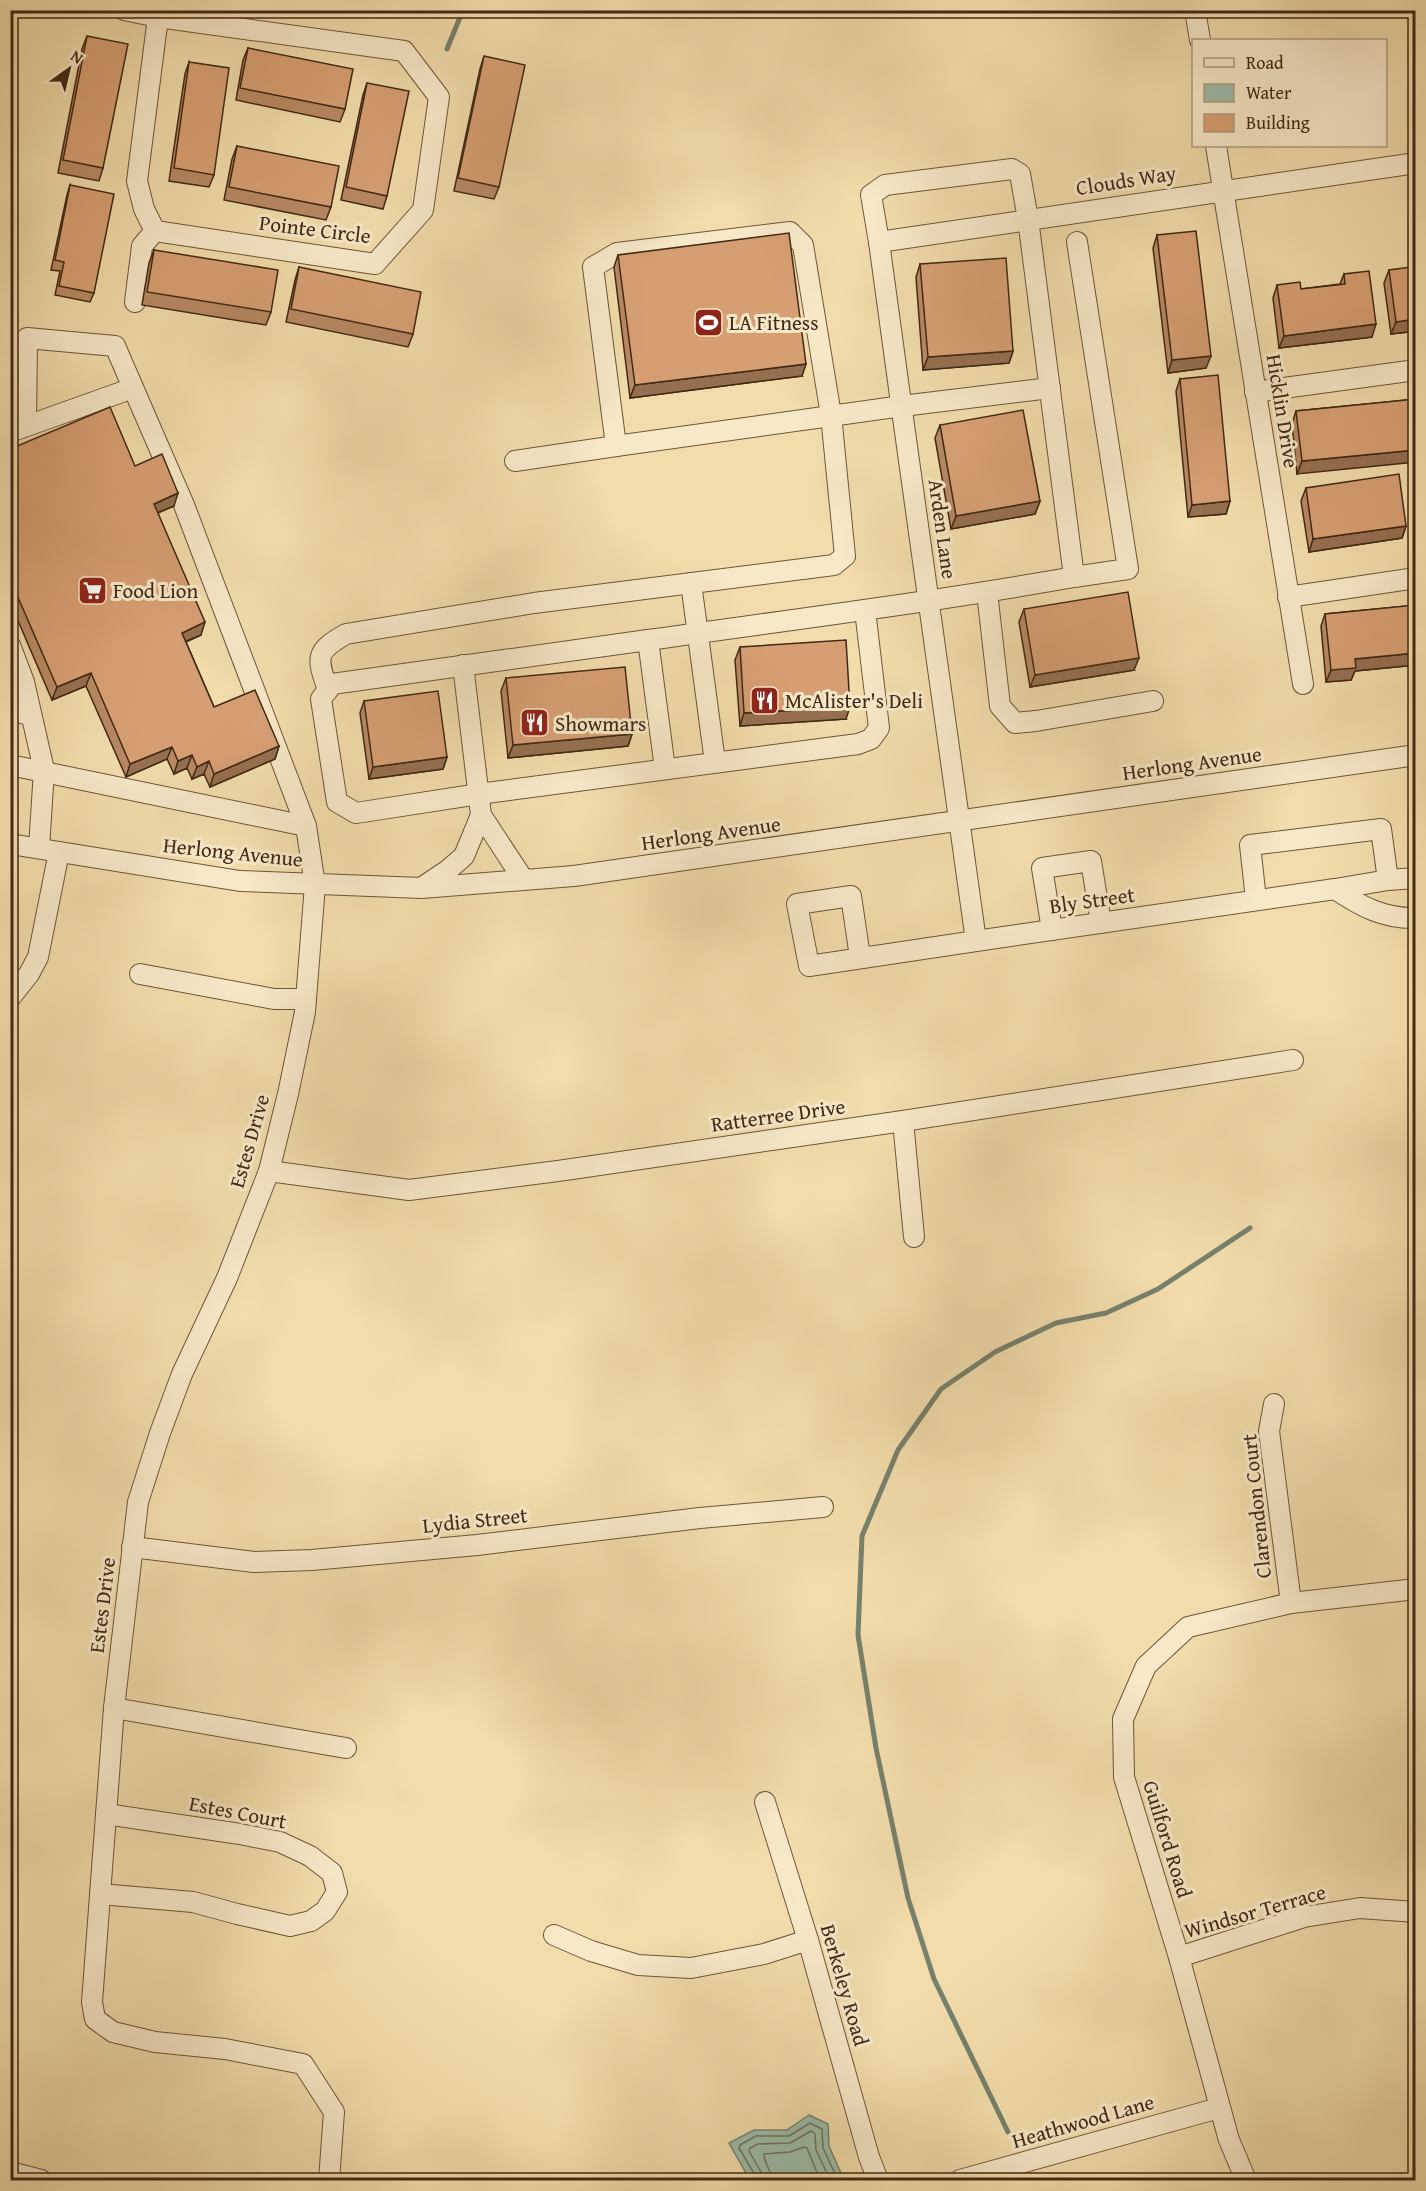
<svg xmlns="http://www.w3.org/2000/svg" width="1426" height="2191" font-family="'Gentium Book Plus',serif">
<rect width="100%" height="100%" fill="#f2dcab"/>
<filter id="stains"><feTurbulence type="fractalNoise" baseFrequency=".00333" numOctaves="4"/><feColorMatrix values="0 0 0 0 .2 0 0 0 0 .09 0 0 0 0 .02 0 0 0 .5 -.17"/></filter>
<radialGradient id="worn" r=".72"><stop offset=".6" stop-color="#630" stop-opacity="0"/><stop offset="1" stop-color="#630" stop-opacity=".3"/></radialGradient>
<path fill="#9bbca8" stroke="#77816c" stroke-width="1.5" d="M 809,2115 L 828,2124 L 829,2146 L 844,2180 L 750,2180 L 729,2143 L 754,2130 L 787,2130 Z"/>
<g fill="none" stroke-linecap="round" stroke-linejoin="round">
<g stroke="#6e725e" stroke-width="1.5">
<path d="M 756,2180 L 755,2175 L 739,2148 L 740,2145 L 756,2136 L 789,2136 L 810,2123 L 822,2129 L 823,2148 L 838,2180"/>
<path d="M 763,2180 L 761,2172 L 749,2151 L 750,2148 L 758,2144 L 790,2143 L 811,2131 L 815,2134 L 816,2150 L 830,2180"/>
<path d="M 772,2180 C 772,2171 763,2162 764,2154 L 790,2152 L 804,2147 L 807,2148 L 820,2180"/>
</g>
<g stroke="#77816c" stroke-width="5">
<path d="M 447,49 L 463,10"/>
<path d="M 1008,2132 L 934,1979 L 908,1898 L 876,1748 L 858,1635 L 862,1536 L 898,1450 L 941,1389 L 995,1352 L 1056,1323 L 1106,1313 L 1158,1289 L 1250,1228"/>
</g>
<defs>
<g id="minor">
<path d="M 124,10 L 158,17 L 404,51 L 439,97 L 423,210 L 375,264 L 155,231 L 144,209 L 137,181 L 158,17"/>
<path d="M 1195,10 L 1200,40"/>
<path d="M 1216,146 L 1303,684"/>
<path d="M 879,242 L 1416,163"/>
<path d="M 135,302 L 142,246 L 155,231"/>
<path d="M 1255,392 L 1416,370"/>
<path d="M 26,426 L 27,338 L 115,346 L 184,505 L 306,826 L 315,885 L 305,1012 L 288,1094 L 269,1171 L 227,1278 L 182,1374 L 160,1433 L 138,1502 L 114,1708 L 92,2002 L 95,2019 L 113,2032 L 155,2042 L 225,2049 L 303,2064 L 334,2112 L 329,2180"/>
<path d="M 10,432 L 133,388"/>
<path d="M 616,446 L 902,406 L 1050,388"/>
<path d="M 1074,577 L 1128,569 L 1077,242"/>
<path d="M 691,583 L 715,762"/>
<path d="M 987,592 L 1000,706 L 1015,723 L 1036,721 L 1153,701"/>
<path d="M 1288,597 L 1416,578"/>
<path d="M 865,610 L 879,728 L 871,739 L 858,744 L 479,794 L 356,813 L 337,802 L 321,699 L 332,684 L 648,640 C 790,620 933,602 1074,577 L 1028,219 L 1020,174 L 1012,169 L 885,185 L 871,195 L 879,242 C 911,475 942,708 976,941 L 1335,889 L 1388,880 L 1416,878"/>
<path d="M 648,640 L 665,769"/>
<path d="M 10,645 L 24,682 L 44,770 L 39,848"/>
<path d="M 463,665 L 481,815 L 523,879"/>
<path d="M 328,690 C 317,658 314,652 346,634 L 534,603 L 834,565 L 845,556 L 831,415 L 803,245 L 790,232 L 617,253 L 593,267 L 616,446 L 515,461"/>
<path d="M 10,711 L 31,715"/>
<path d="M 10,765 L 306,826"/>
<path d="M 10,844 L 240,881 L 422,888 L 574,876 L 1416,755"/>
<path d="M 424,886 L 448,870 L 464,856 L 481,815"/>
<path d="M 1335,889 C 1360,906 1384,919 1416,918"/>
<path d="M 1256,900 L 1250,845 L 1381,829 L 1388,880"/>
<path d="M 1052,930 L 1042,868 L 1091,861 L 1101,923"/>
<path d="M 860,957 L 851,896 L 797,904 L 809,966 L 976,941"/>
<path d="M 140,974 L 274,999 L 306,999"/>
<path d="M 10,998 L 29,974 L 38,957 L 59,852"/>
<path d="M 903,1121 L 914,1237"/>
<path d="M 269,1171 L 409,1190 L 558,1171 L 903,1121 L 1293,1060"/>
<path d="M 1274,1404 L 1269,1431 L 1291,1603"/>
<path d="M 132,1547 L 254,1562 L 312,1560 L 477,1545 L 700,1518 L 823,1507"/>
<path d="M 114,1708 L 346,1748"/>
<path d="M 765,1802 L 808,1940 L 869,2157 L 878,2180"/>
<path d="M 100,1894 L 193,1902 L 237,1914 L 290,1926 L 311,1921 L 325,1911 L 337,1892 L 332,1873 L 310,1856 L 280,1842 L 240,1834 L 106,1814"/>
<path d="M 554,1935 L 591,1951 L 638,1965 L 691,1968 L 764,1954 L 808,1940"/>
<path d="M 1179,1957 L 1304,1917 L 1360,1908 L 1416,1912"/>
<path d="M 10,2172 L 41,2180"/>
<path d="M 960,2180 L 1219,2108"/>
<path d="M 1246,2180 L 1229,2140 L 1179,1957 L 1124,1777 L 1123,1719 L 1146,1666 L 1188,1627 L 1291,1603 L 1416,1589"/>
</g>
</defs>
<use href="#minor" stroke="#6d5639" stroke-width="22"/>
<use href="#minor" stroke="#f7e8c8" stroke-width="20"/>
</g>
<g fill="#b88963" stroke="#412913" stroke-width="1.5">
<path d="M 87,36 L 103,168 L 99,181 L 58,173 L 82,49 Z"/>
<path d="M 248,48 L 345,109 L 340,122 L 236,100 L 243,60 Z"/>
<path d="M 484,56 L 499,187 L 494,199 L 454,191 L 480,69 Z"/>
<path d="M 189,62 L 214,175 L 209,187 L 169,181 L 185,74 Z"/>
<path d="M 367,83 L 387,196 L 383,209 L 341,200 L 363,95 Z"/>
<path d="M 237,146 L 331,207 L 326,220 L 224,200 L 232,159 Z"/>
<path d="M 70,185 L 94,293 L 90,302 L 55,295 L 60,271 L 51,270 L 67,195 Z"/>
<path d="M 1157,235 L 1206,368 L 1168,373 L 1153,248 Z"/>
<path d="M 154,250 L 271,312 L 266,325 L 142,305 L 149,263 Z"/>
<path d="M 618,255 L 802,376 L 630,398 L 614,267 Z"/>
<path d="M 920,264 L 1013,351 L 1009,363 L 923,370 L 916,277 Z"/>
<path d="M 299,267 L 413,334 L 408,347 L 286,322 L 295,280 Z"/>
<path d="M 1389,270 L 1416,272 L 1416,331 L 1391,334 L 1384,283 Z"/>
<path d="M 1344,274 L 1372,337 L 1279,348 L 1273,298 L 1277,285 L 1301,289 L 1340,284 Z"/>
<path d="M 1180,379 L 1230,501 L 1226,514 L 1188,517 L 1176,391 Z"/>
<path d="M 1416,399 L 1297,474 L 1292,424 L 1296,411 Z"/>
<path d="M 940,425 L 1040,501 L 1035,514 L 951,529 L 935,438 Z"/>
<path d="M 10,449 L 135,466 L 174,506 L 158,513 L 201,635 L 186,642 L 214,707 L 279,746 L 275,759 L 210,787 L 204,774 L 192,779 L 187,768 L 174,774 L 167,759 L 126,777 L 86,686 L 52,700 L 10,602 Z"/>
<path d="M 1306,488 L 1406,526 L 1402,538 L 1309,552 L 1301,501 Z"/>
<path d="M 1416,605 L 1416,665 L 1355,671 L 1351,680 L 1326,682 L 1321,626 L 1325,614 Z"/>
<path d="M 1024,609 L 1134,670 L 1030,687 L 1019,622 Z"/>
<path d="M 740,647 L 846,719 L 740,726 L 735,660 Z"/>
<path d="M 506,678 L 632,734 L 628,746 L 508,758 L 501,691 Z"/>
<path d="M 364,701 L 447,757 L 443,769 L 369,779 L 360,713 Z"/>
</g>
<g fill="#966f50" stroke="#412913" stroke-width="1.5">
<path d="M 1416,319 L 1416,331 L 1391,334 L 1396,322 Z"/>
<path d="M 1376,324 L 1372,337 L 1279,348 L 1284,336 Z"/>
<path d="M 1013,351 L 1009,363 L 923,370 L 928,357 Z"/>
<path d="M 1211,356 L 1206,368 L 1168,373 L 1172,360 Z"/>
<path d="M 806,364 L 802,376 L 630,398 L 635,385 Z"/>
<path d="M 1416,450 L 1416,462 L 1297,474 L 1302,461 Z"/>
<path d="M 178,493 L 174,506 L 149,516 L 154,504 Z"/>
<path d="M 1040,501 L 1035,514 L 951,529 L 956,516 Z"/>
<path d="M 1230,501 L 1226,514 L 1188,517 L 1192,505 Z"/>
<path d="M 1406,526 L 1402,538 L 1309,552 L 1313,539 Z"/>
<path d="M 205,622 L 201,635 L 177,645 L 182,633 Z"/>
<path d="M 1416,653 L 1416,665 L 1355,671 L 1351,680 L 1326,682 L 1331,670 L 1355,659 Z"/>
<path d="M 1139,658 L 1134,670 L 1030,687 L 1035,675 Z"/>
<path d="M 91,673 L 86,686 L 52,700 L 57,687 Z"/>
<path d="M 850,707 L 846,719 L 740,726 L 744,713 Z"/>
<path d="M 632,734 L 628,746 L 508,758 L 513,745 Z"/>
<path d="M 279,746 L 275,759 L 210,787 L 214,774 Z"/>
<path d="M 172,747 L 167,759 L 126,777 L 130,764 Z"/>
<path d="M 192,755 L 187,768 L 174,774 L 178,761 Z"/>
<path d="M 447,757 L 443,769 L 369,779 L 373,767 Z"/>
<path d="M 209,761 L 204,774 L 192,779 L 197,767 Z"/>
</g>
<g fill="#d69f73" stroke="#412913" stroke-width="1.5">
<path d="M 87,36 L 128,44 L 103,168 L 63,160 Z"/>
<path d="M 248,48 L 353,69 L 345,109 L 240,88 Z"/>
<path d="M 484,56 L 525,65 L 499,187 L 458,178 Z"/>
<path d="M 189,62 L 229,68 L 214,175 L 174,168 Z"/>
<path d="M 367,83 L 409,91 L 387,196 L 346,187 Z"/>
<path d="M 237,146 L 339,166 L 331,207 L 229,187 Z"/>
<path d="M 70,185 L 114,194 L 94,293 L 59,286 L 64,262 L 55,260 Z"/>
<path d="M 1196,231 L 1211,356 L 1172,360 L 1157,235 Z"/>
<path d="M 789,233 L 806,364 L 635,385 L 618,255 Z"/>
<path d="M 154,250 L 278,270 L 271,312 L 147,292 Z"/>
<path d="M 1006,258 L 1013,351 L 928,357 L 920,264 Z"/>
<path d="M 299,267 L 421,292 L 413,334 L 291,309 Z"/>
<path d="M 1411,267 L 1412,272 L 1416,272 L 1416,319 L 1396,322 L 1389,270 Z"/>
<path d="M 1369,271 L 1376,324 L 1284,336 L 1277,285 L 1300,282 L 1301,289 L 1345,284 L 1344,274 Z"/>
<path d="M 1218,375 L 1230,501 L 1192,505 L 1180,379 Z"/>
<path d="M 1416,399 L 1416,450 L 1302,461 L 1296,411 Z"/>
<path d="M 110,407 L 135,466 L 162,454 L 178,493 L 154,504 L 205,622 L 182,633 L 214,707 L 255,690 L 279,746 L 214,774 L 209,761 L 197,767 L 192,755 L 178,761 L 172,747 L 130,764 L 91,673 L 57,687 L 10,579 L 10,449 Z"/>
<path d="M 1023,410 L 1040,501 L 956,516 L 940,425 Z"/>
<path d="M 1399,474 L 1406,526 L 1313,539 L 1306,488 Z"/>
<path d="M 1128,592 L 1139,658 L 1035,675 L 1024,609 Z"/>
<path d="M 1416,605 L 1416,653 L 1355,659 L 1356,668 L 1331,670 L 1325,614 Z"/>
<path d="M 846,640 L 850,707 L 744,713 L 740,647 Z"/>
<path d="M 625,667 L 632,734 L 513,745 L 506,678 Z"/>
<path d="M 438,691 L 447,757 L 373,767 L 364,701 Z"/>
</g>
<defs>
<symbol id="stadium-square" viewBox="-11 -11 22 22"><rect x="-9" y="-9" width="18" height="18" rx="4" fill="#8f2418" stroke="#f7e8c8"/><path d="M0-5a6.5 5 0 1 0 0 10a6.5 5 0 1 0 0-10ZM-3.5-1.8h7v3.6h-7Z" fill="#fff"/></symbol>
<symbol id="supermarket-square" viewBox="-11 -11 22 22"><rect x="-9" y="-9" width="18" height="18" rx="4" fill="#8f2418" stroke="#f7e8c8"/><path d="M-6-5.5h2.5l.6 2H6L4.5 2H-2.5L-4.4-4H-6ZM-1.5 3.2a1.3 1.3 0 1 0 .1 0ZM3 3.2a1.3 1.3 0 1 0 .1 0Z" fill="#fff"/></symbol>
<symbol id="restaurant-square" viewBox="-11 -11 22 22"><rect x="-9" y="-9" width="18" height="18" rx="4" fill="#8f2418" stroke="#f7e8c8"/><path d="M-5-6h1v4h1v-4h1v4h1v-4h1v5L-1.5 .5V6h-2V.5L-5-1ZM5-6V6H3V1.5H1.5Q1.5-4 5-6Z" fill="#fff"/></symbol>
</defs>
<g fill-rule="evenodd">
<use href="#stadium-square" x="692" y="306" width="33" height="33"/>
<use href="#supermarket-square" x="76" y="574" width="33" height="33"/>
<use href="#restaurant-square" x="748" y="684" width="33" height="33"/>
<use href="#restaurant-square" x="518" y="706" width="33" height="33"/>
</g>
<g text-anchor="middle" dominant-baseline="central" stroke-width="6" stroke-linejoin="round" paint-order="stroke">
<g font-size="21" fill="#412913" stroke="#f7e8c8">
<text transform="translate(1126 180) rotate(-9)">Clouds Way</text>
<text transform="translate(315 229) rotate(7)">Pointe Circle</text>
<text transform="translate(1283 411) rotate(81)">Hicklin Drive</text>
<text transform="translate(943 529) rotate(82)">Arden Lane</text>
<text transform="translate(1192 763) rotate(-8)">Herlong Avenue</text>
<text transform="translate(711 833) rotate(-8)">Herlong Avenue</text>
<text transform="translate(233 852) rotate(6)">Herlong Avenue</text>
<text transform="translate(1092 900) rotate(-8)">Bly Street</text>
<text transform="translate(778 1115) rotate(-8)">Ratterree Drive</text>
<text transform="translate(249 1141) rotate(-74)">Estes Drive</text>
<text transform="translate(1256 1506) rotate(-96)">Clarendon Court</text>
<text transform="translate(475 1520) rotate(-6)">Lydia Street</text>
<text transform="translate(102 1605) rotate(-83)">Estes Drive</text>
<text transform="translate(238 1812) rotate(11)">Estes Court</text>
<text transform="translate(1168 1839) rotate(73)">Guilford Road</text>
<text transform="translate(1255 1911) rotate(-16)">Windsor Terrace</text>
<text transform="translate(845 1985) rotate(74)">Berkeley Road</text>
<text transform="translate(1083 2121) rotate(-16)">Heathwood Lane</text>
</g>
<g font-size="21" fill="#412913" stroke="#f7e8c8" text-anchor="start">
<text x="729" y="322">LA Fitness</text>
<text x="113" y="590">Food Lion</text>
<text x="785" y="700">McAlister's Deli</text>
<text x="555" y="723">Showmars</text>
</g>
</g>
<rect width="1426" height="2191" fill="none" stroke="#f2dcab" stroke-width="36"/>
<rect x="12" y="12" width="1402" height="2167" fill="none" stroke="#412913" stroke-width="3"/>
<rect x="18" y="18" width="1390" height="2155" fill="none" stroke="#412913" stroke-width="1.5"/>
<rect x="1192" y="39" width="195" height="108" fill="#f7e8c8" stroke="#ae9c80" stroke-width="1.5"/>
<rect x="1204" y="58" width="30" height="9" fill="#f7e8c8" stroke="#ae9c80" stroke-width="1.5"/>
<text x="1246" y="69" font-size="18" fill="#412913">Road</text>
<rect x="1204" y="84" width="30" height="18" fill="#9bbca8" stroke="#ae9c80" stroke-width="1.5"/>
<text x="1246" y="99" font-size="18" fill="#412913">Water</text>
<rect x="1204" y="114" width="30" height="18" fill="#d69f73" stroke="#ae9c80" stroke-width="1.5"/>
<text x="1246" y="129" font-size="18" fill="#412913">Building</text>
<g transform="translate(69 69) rotate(34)" stroke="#f7e8c8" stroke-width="4.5" paint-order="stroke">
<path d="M0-4.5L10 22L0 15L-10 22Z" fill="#412913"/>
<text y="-9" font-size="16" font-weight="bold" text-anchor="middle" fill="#412913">N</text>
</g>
<rect width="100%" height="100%" filter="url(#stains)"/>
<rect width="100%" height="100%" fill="url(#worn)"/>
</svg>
